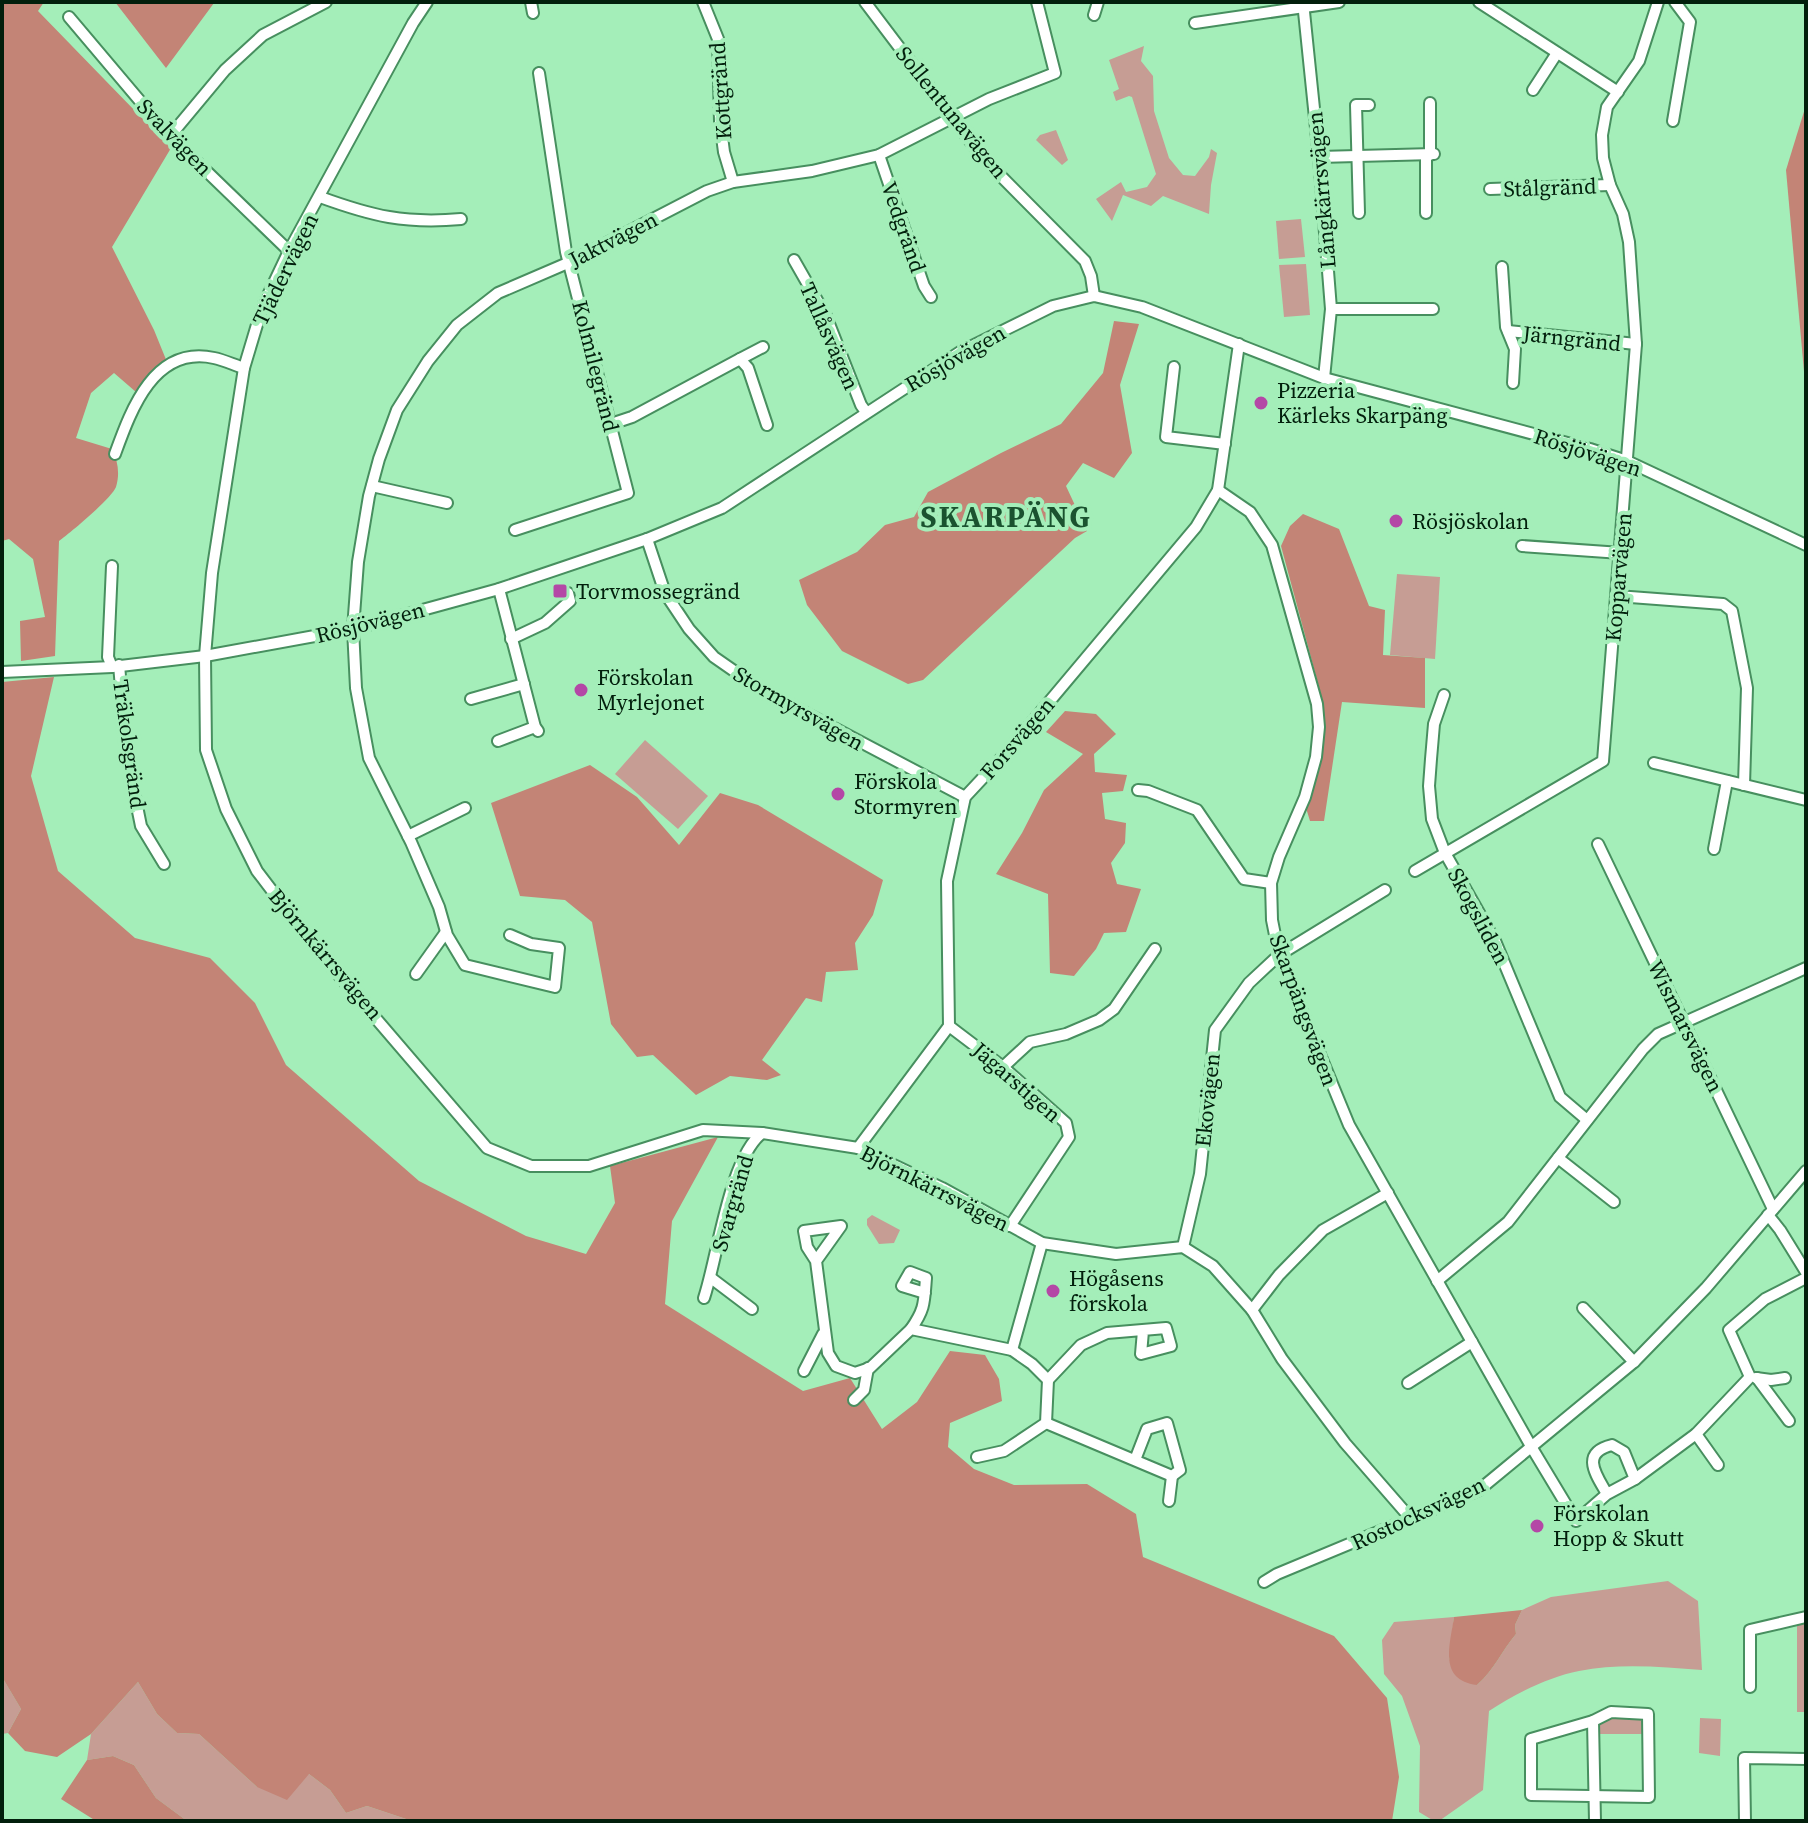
<svg xmlns="http://www.w3.org/2000/svg" width="1808" height="1823" font-family="'Source Serif 4',serif">
<rect width="100%" height="100%" fill="#a4eeb9"/>
<g fill="#c69d94">
<path d="M 1144,46 L 1141,61 L 1153,76 L 1154,111 L 1169,158 L 1183,175 L 1195,176 L 1209,157 L 1211,149 L 1217,153 L 1211,185 L 1209,214 L 1163,196 L 1151,206 L 1123,195 L 1112,221 L 1096,199 L 1121,182 L 1126,192 L 1147,187 L 1156,174 L 1132,97 L 1129,96 L 1116,101 L 1113,92 L 1119,89 L 1109,60 Z"/>
<path d="M 1056,130 L 1068,160 L 1062,165 L 1036,140 L 1040,135 Z"/>
<path d="M 1301,219 L 1305,257 L 1279,259 L 1276,221 Z"/>
<path d="M 1306,264 L 1310,315 L 1284,317 L 1279,265 Z"/>
<path d="M 1397,574 L 1440,577 L 1435,659 L 1390,655 Z"/>
<path d="M 645,740 L 708,796 L 678,829 L 615,774 Z"/>
<path d="M 872,1215 L 900,1230 L 894,1243 L 879,1244 L 867,1225 L 867,1219 Z"/>
<path d="M 1668,1581 L 1698,1601 L 1702,1670 C 1662,1667 1619,1663 1579,1671 C 1548,1677 1515,1694 1489,1711 L 1483,1790 L 1439,1821 L 1434,1821 L 1419,1812 L 1420,1746 L 1402,1696 L 1384,1674 L 1382,1640 L 1394,1622 L 1454,1617 L 1449,1659 L 1477,1685 C 1495,1669 1501,1652 1516,1634 L 1515,1625 L 1522,1610 L 1551,1597 Z"/>
<path d="M 1806,1621 L 1806,1712 L 1797,1712 L 1797,1623 Z"/>
<path d="M 2,1677 L 21,1709 L 8,1733 L 2,1734 Z"/>
<path d="M 138,1682 L 157,1714 L 177,1733 L 199,1734 L 257,1787 L 309,1774 L 330,1790 L 346,1813 L 367,1806 L 412,1821 L 187,1821 L 156,1798 L 134,1765 L 113,1756 L 87,1760 L 91,1734 Z"/>
<path d="M 1608,1717 L 1638,1718 L 1644,1722 L 1645,1734 L 1595,1734 L 1596,1722 Z"/>
<path d="M 1700,1718 L 1721,1719 L 1720,1756 L 1699,1753 Z"/>
</g>
<g fill="#c38476">
<path d="M 2,2 L 44,2 L 38,11 L 171,148 L 112,247 L 154,330 L 167,362 L 156,368 L 136,392 L 114,373 L 91,393 L 76,438 L 112,449 C 118,461 120,474 116,487 C 111,499 70,533 59,541 L 55,656 L 21,661 L 20,621 L 45,617 L 33,559 L 9,539 L 2,541 Z"/>
<path d="M 115,2 L 218,2 L 214,3 L 166,68 Z"/>
<path d="M 1806,105 L 1806,394 L 1786,170 Z"/>
<path d="M 1114,321 L 1139,324 L 1120,385 L 1132,453 L 1114,478 L 1083,463 L 1066,486 L 1087,531 L 1075,538 L 923,680 L 908,684 L 842,651 L 807,605 L 799,580 L 857,552 L 885,525 L 914,517 L 928,492 L 1001,453 L 1061,424 L 1103,373 Z"/>
<path d="M 1303,514 L 1339,529 L 1369,606 L 1385,610 L 1383,655 L 1425,658 L 1425,708 L 1342,702 L 1324,821 L 1310,821 L 1306,808 L 1313,790 L 1321,746 L 1323,702 L 1281,546 L 1290,526 Z"/>
<path d="M 54,677 L 31,776 L 58,871 L 135,938 L 210,958 L 255,1003 L 286,1065 L 419,1181 L 526,1236 L 586,1254 L 615,1203 L 610,1166 L 718,1137 L 672,1221 L 665,1304 L 803,1391 L 850,1378 L 882,1429 L 917,1402 L 950,1351 L 985,1355 L 999,1379 L 1002,1401 L 950,1423 L 948,1447 L 974,1469 L 1014,1485 L 1087,1484 L 1136,1514 L 1143,1557 L 1334,1636 L 1387,1698 L 1399,1777 L 1392,1821 L 412,1821 L 367,1806 L 346,1813 L 330,1790 L 309,1774 L 287,1800 L 257,1787 L 199,1734 L 177,1733 L 157,1714 L 138,1682 L 91,1734 L 57,1757 L 25,1751 L 8,1733 L 21,1709 L 2,1677 L 2,682 Z"/>
<path d="M 1065,711 L 1096,714 L 1116,734 L 1094,754 L 1095,772 L 1127,775 L 1123,791 L 1102,793 L 1105,819 L 1126,823 L 1125,843 L 1111,863 L 1117,884 L 1141,889 L 1126,932 L 1104,933 L 1096,949 L 1074,976 L 1050,973 L 1048,894 L 996,874 L 1022,833 L 1044,790 L 1083,754 L 1046,732 Z"/>
<path d="M 590,765 L 637,797 L 679,845 L 720,793 L 758,805 L 883,880 L 873,915 L 855,943 L 858,970 L 826,972 L 822,1002 L 806,998 L 762,1060 L 781,1075 L 767,1080 L 730,1076 L 696,1095 L 653,1055 L 637,1057 L 611,1024 L 592,922 L 565,900 L 520,896 L 491,803 Z"/>
<path d="M 1522,1610 L 1515,1625 L 1516,1634 C 1501,1652 1495,1669 1477,1685 C 1438,1680 1450,1645 1454,1617 Z"/>
<path d="M 113,1756 L 134,1765 L 156,1798 L 187,1821 L 96,1821 L 61,1799 L 87,1760 Z"/>
</g>
<g fill="none" stroke-linecap="round" stroke-linejoin="round">
<defs>
<g id="street">
<path d="M 427,2 L 413,23 L 289,251 L 262,308 L 244,368 L 212,573 L 205,656 L 206,750 L 226,809 L 257,871 L 318,951 L 487,1148 L 531,1166 L 589,1166 L 703,1130 L 762,1133 L 858,1148 L 942,1188 L 1042,1243 L 1116,1254 L 1183,1247 L 1213,1266 L 1252,1310 L 1282,1359 L 1345,1443 L 1412,1520"/>
<path d="M 531,2 L 533,13"/>
<path d="M 703,2 L 718,39 L 720,121 L 724,152 L 733,182"/>
<path d="M 865,2 L 983,158 L 1085,261 L 1091,276 L 1094,296"/>
<path d="M 1303,2 L 1319,157 L 1331,309 L 1324,378"/>
<path d="M 1479,2 L 1618,92"/>
<path d="M 1094,15 L 1098,2"/>
<path d="M 69,17 L 167,133 L 289,251"/>
<path d="M 1195,23 L 1339,2"/>
<path d="M 1533,90 L 1557,53"/>
<path d="M 1430,103 L 1430,155"/>
<path d="M 1673,121 L 1690,22 L 1675,2"/>
<path d="M 170,136 L 225,70 L 263,35 L 326,2"/>
<path d="M 879,155 L 924,286 L 931,297"/>
<path d="M 1426,155 L 1426,213"/>
<path d="M 1319,157 L 1434,154"/>
<path d="M 1490,189 L 1610,185"/>
<path d="M 320,197 C 372,216 405,224 461,219"/>
<path d="M 1359,213 L 1356,105 L 1369,105"/>
<path d="M 794,260 L 826,316 L 861,405 L 866,412"/>
<path d="M 1502,267 L 1506,327 L 1515,349 L 1513,383"/>
<path d="M 1331,309 L 1433,309"/>
<path d="M 1508,331 L 1636,344"/>
<path d="M 740,359 L 763,347"/>
<path d="M 1174,367 L 1166,437 L 1225,444"/>
<path d="M 611,424 L 632,417 L 740,359 L 748,368 L 767,425"/>
<path d="M 115,454 C 131,410 154,345 214,358 C 224,360 234,365 244,368"/>
<path d="M 372,486 L 447,503"/>
<path d="M 1218,490 L 1250,512 L 1272,545 L 1317,704 L 1319,727 L 1316,757 L 1305,797 L 1279,857 L 1271,883 L 1272,920 L 1279,955 L 1349,1125 L 1532,1448 L 1576,1521 L 1607,1494 L 1635,1479 L 1624,1452 L 1612,1445 C 1579,1453 1597,1476 1607,1494"/>
<path d="M 515,530 L 628,493 L 566,252 L 539,73"/>
<path d="M 647,539 L 665,593 L 689,629 L 714,657 L 760,689 L 965,797"/>
<path d="M 1522,546 L 1621,553"/>
<path d="M 499,589 L 535,727 L 538,731"/>
<path d="M 1617,596 L 1723,604 L 1732,611 L 1747,688 L 1744,785"/>
<path d="M 511,639 L 545,623 L 570,601 L 568,593"/>
<path d="M 119,665 L 127,757 L 141,826 L 164,864"/>
<path d="M 112,667 L 108,657 L 112,566"/>
<path d="M 2,672 L 112,667 L 205,656 L 353,629 L 499,589 L 647,539 L 722,508 L 960,352 L 1053,306 L 1094,296 L 1142,307 L 1324,378 L 1590,449 L 1627,461 L 1806,545"/>
<path d="M 1444,695 L 1434,724 L 1431,759 L 1429,786 L 1432,819 L 1445,853 L 1495,941 L 1560,1097 L 1587,1120"/>
<path d="M 471,699 L 524,684"/>
<path d="M 498,741 L 535,727"/>
<path d="M 1654,763 L 1806,800"/>
<path d="M 1138,790 L 1148,791 L 1197,810 L 1244,879 L 1271,883"/>
<path d="M 408,836 L 465,808"/>
<path d="M 1598,844 L 1773,1209"/>
<path d="M 1714,849 L 1727,781"/>
<path d="M 1415,871 L 1603,761 L 1636,344 L 1629,242 L 1623,214 L 1610,185 L 1603,158 L 1602,135 L 1607,107 L 1639,61 L 1658,2"/>
<path d="M 510,935 L 531,944 L 559,948 L 555,987 L 465,965 L 447,935 L 439,907 L 411,842 L 369,758 L 356,688 L 353,629 L 358,562 L 369,496 L 379,459 L 397,410 L 428,361 L 457,325 L 498,293 L 570,262 L 707,191 L 733,182 L 812,171 L 879,155 L 989,99 L 1055,73 L 1037,2"/>
<path d="M 416,974 L 446,932"/>
<path d="M 949,1026 L 1003,1067 L 1066,1123 L 1069,1137 L 1010,1226"/>
<path d="M 1003,1067 L 1030,1042 L 1066,1034 L 1099,1020 L 1114,1009 L 1155,949"/>
<path d="M 858,1148 L 949,1026 L 947,881 L 965,797 L 1007,752 L 1196,527 L 1218,490 L 1239,344"/>
<path d="M 1558,1158 L 1614,1202"/>
<path d="M 1768,1215 L 1780,1230 L 1806,1272"/>
<path d="M 1183,1247 L 1200,1174 L 1215,1030 L 1249,983 L 1279,955 L 1385,890"/>
<path d="M 816,1261 L 807,1247 L 804,1231 L 841,1226 L 816,1261 L 828,1353 L 836,1366 L 855,1373 L 870,1368 L 911,1329 L 1012,1350 L 1032,1364 L 1048,1380 L 1046,1423 L 1004,1451 L 977,1457"/>
<path d="M 711,1278 L 752,1309"/>
<path d="M 1437,1281 L 1508,1222 L 1643,1049 L 1658,1034 L 1806,968"/>
<path d="M 704,1298 C 718,1256 729,1159 762,1133"/>
<path d="M 1583,1308 L 1634,1362"/>
<path d="M 1252,1310 L 1279,1275 L 1323,1230 L 1388,1193"/>
<path d="M 911,1329 C 925,1309 924,1303 926,1278 L 910,1272 L 902,1286 L 925,1293"/>
<path d="M 1012,1350 L 1042,1243"/>
<path d="M 804,1371 L 823,1334"/>
<path d="M 1756,1378 L 1771,1380 L 1785,1378"/>
<path d="M 1757,1378 L 1789,1421"/>
<path d="M 1048,1380 L 1081,1345 L 1107,1333 L 1166,1328 L 1171,1346 L 1141,1354 L 1143,1331"/>
<path d="M 1408,1383 L 1472,1342"/>
<path d="M 854,1400 L 864,1390 L 868,1368"/>
<path d="M 1046,1423 L 1172,1476 L 1180,1470 L 1167,1423 L 1147,1429 L 1135,1460"/>
<path d="M 1696,1434 L 1718,1465"/>
<path d="M 1635,1479 L 1696,1434 L 1750,1377 L 1729,1330 L 1765,1299 L 1806,1278"/>
<path d="M 1169,1501 L 1172,1476"/>
<path d="M 1264,1582 L 1277,1574 L 1479,1490 L 1634,1362 L 1706,1288 L 1806,1171"/>
<path d="M 1750,1687 L 1750,1630 L 1806,1617"/>
<path d="M 1611,1712 L 1648,1714 L 1649,1797 L 1531,1795 L 1531,1739 L 1593,1721 Z"/>
<path d="M 1593,1721 L 1595,1821"/>
<path d="M 1745,1821 L 1744,1758 L 1806,1759"/>
</g>
</defs>
<use href="#street" stroke="#478f5f" stroke-width="14"/>
<use href="#street" stroke="#fff" stroke-width="10"/>
</g>
<g fill="#b447a6" stroke="#a4eeb9" stroke-width="3">
<circle cx="1261" cy="403" r="8"/>
<circle cx="1396" cy="521" r="8"/>
<rect x="552" y="583" width="16" height="16" rx="4"/>
<circle cx="581" cy="690" r="8"/>
<circle cx="838" cy="794" r="8"/>
<circle cx="1053" cy="1291" r="8"/>
<circle cx="1537" cy="1526" r="8"/>
</g>
<g text-anchor="middle" dominant-baseline="central" stroke-width="8" stroke-linejoin="round" paint-order="stroke">
<g font-size="22" fill="#021f0c" stroke="#a4eeb9">
<text transform="translate(720 91) rotate(-94)">Kottgränd</text>
<text transform="translate(952 112) rotate(51)">Sollentunavägen</text>
<text transform="translate(175 137) rotate(46)">Svalvägen</text>
<text transform="translate(1550 187) rotate(-2)">Stålgränd</text>
<text transform="translate(1321 190) rotate(-95)">Långkärrsvägen</text>
<text transform="translate(904 227) rotate(71)">Vedgränd</text>
<text transform="translate(613 239) rotate(-27)">Jaktvägen</text>
<text transform="translate(285 269) rotate(-64)">Tjädervägen</text>
<text transform="translate(830 336) rotate(66)">Tallåsvägen</text>
<text transform="translate(1572 338) rotate(6)">Järngränd</text>
<text transform="translate(955 358) rotate(-30)">Rösjövägen</text>
<text transform="translate(596 366) rotate(76)">Kolmilegränd</text>
<text transform="translate(1588 452) rotate(18)">Rösjövägen</text>
<text transform="translate(1618 577) rotate(-85)">Kopparvägen</text>
<text transform="translate(370 622) rotate(-14)">Rösjövägen</text>
<text transform="translate(799 708) rotate(30)">Stormyrsvägen</text>
<text transform="translate(1017 738) rotate(-49)">Forsvägen</text>
<text transform="translate(130 744) rotate(82)">Träkolsgränd</text>
<text transform="translate(1479 916) rotate(62)">Skogsliden</text>
<text transform="translate(326 954) rotate(50)">Björnkärrsvägen</text>
<text transform="translate(1304 1010) rotate(70)">Skarpängsvägen</text>
<text transform="translate(1686 1026) rotate(64)">Wismarsvägen</text>
<text transform="translate(1017 1082) rotate(41)">Jägarstigen</text>
<text transform="translate(1207 1100) rotate(-84)">Ekovägen</text>
<text transform="translate(935 1188) rotate(27)">Björnkärrsvägen</text>
<text transform="translate(732 1203) rotate(-74)">Svargränd</text>
<text transform="translate(1418 1513) rotate(-25)">Rostocksvägen</text>
</g>
<g font-size="22" fill="#021f0c" stroke="#a4eeb9" text-anchor="start">
<text x="1277" y="390">Pizzeria<tspan x="1277" dy="25">Kärleks Skarpäng</tspan></text>
<text x="1412" y="521">Rösjöskolan</text>
<text x="576" y="591">Torvmossegränd</text>
<text x="597" y="677">Förskolan<tspan x="597" dy="25">Myrlejonet</tspan></text>
<text x="854" y="781">Förskola<tspan x="854" dy="25">Stormyren</tspan></text>
<text x="1069" y="1278">Högåsens<tspan x="1069" dy="25">förskola</tspan></text>
<text x="1553" y="1513">Förskolan<tspan x="1553" dy="25">Hopp &amp; Skutt</tspan></text>
</g>
<g font-size="30" font-weight="bold" letter-spacing="2" fill="#1a522f" stroke="#a4eeb9">
<text x="1006" y="516">SKARPÄNG</text>
</g>
</g>
<rect width="1808" height="1823" fill="none" stroke="#021f0c" stroke-width="8"/>
</svg>
